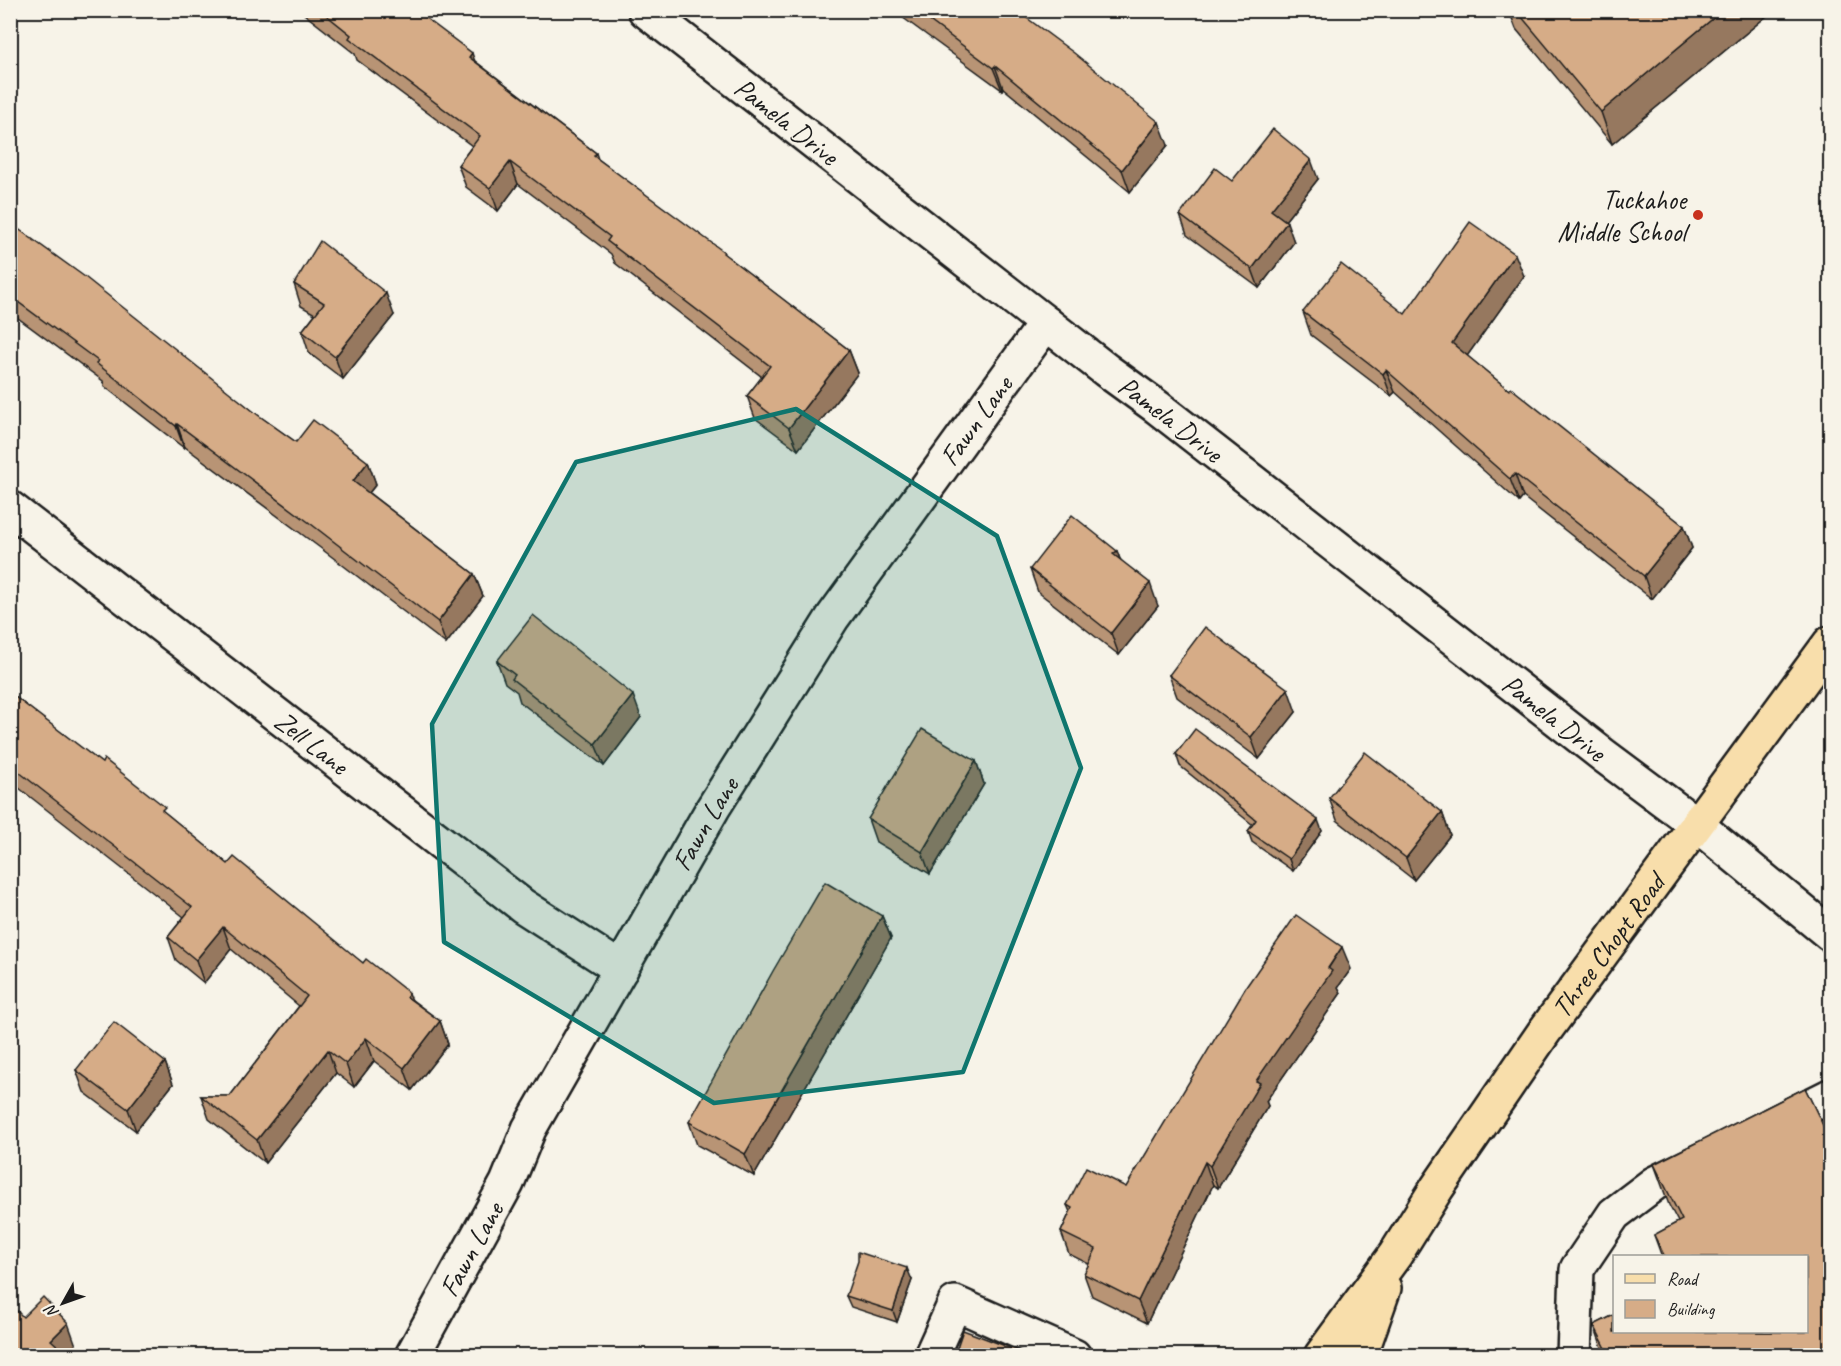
<svg xmlns="http://www.w3.org/2000/svg" width="1841" height="1366" font-family="Caveat,sans-serif">
<rect width="100%" height="100%" fill="#f7f3e8"/>
<filter id="ink" filterUnits="userSpaceOnUse"><feTurbulence type="fractalNoise" baseFrequency=".0167" numOctaves="2"/><feDisplacementMap in="SourceGraphic" scale="12" xChannelSelector="R" yChannelSelector="G"/><feConvolveMatrix kernelMatrix="1 2 1 2 8 2 1 2 1" color-interpolation-filters="sRGB"/></filter>
<g filter="url(#ink)">
<g fill="none" stroke-linecap="round" stroke-linejoin="round">
<defs>
<g id="minor">
<path id="s1" d="M 645,10 L 1106,370 L 1157,407 L 1603,755 L 1697,825 L 1830,934"/>
<path id="s2" d="M 10,508 L 523,906 L 621,969"/>
<path d="M 1772,1125 L 1830,1096"/>
<path id="s3" d="M 412,1356 L 507,1183 L 529,1129 L 713,808 L 833,617 L 1046,323"/>
<path d="M 931,1356 L 955,1303 L 1074,1356"/>
<path d="M 1574,1356 L 1577,1269 L 1614,1214 L 1655,1183 L 1702,1160"/>
</g>
<g id="major">
<path id="s4" d="M 1321,1356 L 1395,1255 L 1437,1188 L 1544,1032 L 1830,643"/>
<path d="M 1360,1356 L 1384,1288"/>
</g>
</defs>
<use href="#minor" stroke="#1c1c1c" stroke-width="38"/>
<use href="#major" stroke="#1c1c1c" stroke-width="38"/>
<use href="#minor" stroke="#f7f3e8" stroke-width="33"/>
<use href="#major" stroke="#f8deab" stroke-width="33"/>
</g>
<g fill="#b89474" stroke="#1c1c1c" stroke-width="1.5">
<path d="M 299,10 L 415,10 L 475,61 L 596,153 L 598,159 L 725,255 L 849,350 L 858,373 L 798,450 L 755,418 L 747,396 L 762,377 L 615,263 L 611,254 L 518,184 L 498,211 L 466,187 L 458,165 L 472,146 L 357,60 L 355,54 Z"/>
<path d="M 893,10 L 1016,10 L 1168,145 L 1130,192 L 1003,88 L 1002,90 L 906,20 Z"/>
<path d="M 1509,10 L 1774,10 L 1612,144 L 1516,29 Z"/>
<path d="M 1318,179 L 1285,221 L 1294,242 L 1259,288 L 1187,235 L 1180,215 L 1232,181 Z"/>
<path d="M 10,223 L 258,415 L 296,442 L 368,462 L 376,484 L 369,493 L 474,574 L 483,596 L 446,644 L 319,547 L 185,447 L 184,448 L 104,386 L 103,381 L 10,312 Z"/>
<path d="M 1524,276 L 1467,356 L 1509,390 L 1684,526 L 1692,548 L 1652,599 L 1523,497 L 1519,502 L 1395,392 L 1391,396 L 1311,335 L 1303,312 L 1405,314 Z"/>
<path d="M 294,284 L 394,315 L 343,379 L 309,353 L 302,331 L 315,314 L 301,306 Z"/>
<path d="M 1117,551 L 1120,559 L 1158,606 L 1119,655 L 1038,592 L 1030,569 Z"/>
<path d="M 497,661 L 641,717 L 604,766 L 520,702 L 517,692 L 505,683 Z"/>
<path d="M 1169,675 L 1296,712 L 1259,759 L 1177,697 Z"/>
<path d="M 10,693 L 168,815 L 228,864 L 363,963 L 440,1021 L 448,1044 L 412,1090 L 374,1061 L 354,1087 L 336,1073 L 265,1163 L 209,1119 L 201,1096 L 230,1096 L 299,1006 L 231,949 L 204,983 L 176,960 L 168,937 L 184,917 L 10,781 Z"/>
<path d="M 1176,754 L 1322,831 L 1293,871 L 1252,842 L 1248,831 L 1253,825 L 1180,766 Z"/>
<path d="M 976,761 L 984,784 L 930,874 L 876,842 L 868,819 Z"/>
<path d="M 1329,798 L 1442,812 L 1450,835 L 1414,880 L 1337,820 Z"/>
<path d="M 882,916 L 891,938 L 754,1176 L 697,1145 L 689,1122 Z"/>
<path d="M 1351,969 L 1338,987 L 1341,993 L 1266,1101 L 1268,1106 L 1218,1188 L 1213,1185 L 1147,1323 L 1092,1296 L 1084,1274 L 1089,1264 L 1069,1254 L 1061,1232 L 1070,1212 L 1067,1205 L 1126,1187 Z"/>
<path d="M 165,1062 L 173,1084 L 136,1131 L 84,1092 L 76,1070 Z"/>
<path d="M 1805,1088 L 1830,1140 L 1830,1356 L 1605,1356 L 1594,1325 L 1614,1315 L 1614,1332 L 1806,1332 L 1806,1257 L 1662,1257 L 1654,1235 L 1678,1222 L 1669,1205 L 1654,1164 Z"/>
<path d="M 912,1280 L 897,1322 L 851,1307 L 846,1296 Z"/>
</g>
<g fill="#96785e" stroke="#1c1c1c" stroke-width="1.5">
<path d="M 1723,10 L 1774,10 L 1612,144 L 1601,112 Z"/>
<path d="M 472,53 L 480,76 L 469,57 Z"/>
<path d="M 995,66 L 1003,88 L 1002,90 L 993,68 Z"/>
<path d="M 1159,122 L 1168,145 L 1130,192 L 1122,170 Z"/>
<path d="M 1311,160 L 1318,179 L 1278,230 L 1271,210 Z"/>
<path d="M 510,162 L 518,184 L 498,211 L 490,188 Z"/>
<path d="M 1287,222 L 1294,242 L 1259,288 L 1252,269 Z"/>
<path d="M 1515,254 L 1524,276 L 1460,366 L 1452,343 Z"/>
<path d="M 386,293 L 394,315 L 343,379 L 335,357 Z"/>
<path d="M 849,350 L 858,373 L 798,450 L 789,428 Z"/>
<path d="M 1386,370 L 1395,392 L 1391,396 L 1383,374 Z"/>
<path d="M 177,424 L 185,447 L 184,448 L 176,426 Z"/>
<path d="M 368,462 L 376,484 L 361,503 L 353,481 Z"/>
<path d="M 1515,474 L 1523,497 L 1519,502 L 1510,479 Z"/>
<path d="M 1684,526 L 1692,548 L 1652,599 L 1644,576 Z"/>
<path d="M 1117,551 L 1125,573 L 1113,554 Z"/>
<path d="M 474,574 L 483,596 L 446,644 L 438,622 Z"/>
<path d="M 1150,583 L 1158,606 L 1119,655 L 1111,633 Z"/>
<path d="M 1288,689 L 1296,712 L 1259,759 L 1251,737 Z"/>
<path d="M 633,695 L 641,717 L 604,766 L 595,744 Z"/>
<path d="M 976,761 L 984,784 L 930,874 L 922,852 Z"/>
<path d="M 1442,812 L 1450,835 L 1414,880 L 1406,858 Z"/>
<path d="M 1318,820 L 1322,831 L 1293,871 L 1289,859 Z"/>
<path d="M 882,916 L 891,938 L 754,1176 L 745,1154 Z"/>
<path d="M 223,927 L 231,949 L 204,983 L 196,960 Z"/>
<path d="M 1342,947 L 1351,969 L 1338,987 L 1341,993 L 1266,1101 L 1268,1106 L 1218,1188 L 1210,1166 L 1256,1081 Z"/>
<path d="M 409,993 L 418,1015 L 407,997 Z"/>
<path d="M 440,1021 L 448,1044 L 412,1090 L 404,1068 Z"/>
<path d="M 366,1038 L 374,1061 L 354,1087 L 346,1064 Z"/>
<path d="M 328,1050 L 336,1073 L 265,1163 L 257,1140 Z"/>
<path d="M 165,1062 L 173,1084 L 136,1131 L 128,1109 Z"/>
<path d="M 1205,1162 L 1213,1185 L 1147,1323 L 1138,1301 Z"/>
<path d="M 907,1268 L 912,1280 L 897,1322 L 893,1311 Z"/>
<path d="M 68,1323 L 78,1351 L 74,1356 L 56,1356 L 51,1340 Z"/>
</g>
<g fill="#d6ac87" stroke="#1c1c1c" stroke-width="1.5">
<path d="M 320,10 L 415,10 L 472,53 L 469,57 L 596,153 L 594,156 L 724,252 L 723,253 L 849,350 L 789,428 L 747,396 L 770,366 L 607,241 L 610,237 L 510,162 L 490,188 L 458,165 L 480,136 L 349,38 L 351,35 Z"/>
<path d="M 915,10 L 1016,10 L 1074,53 L 1159,122 L 1122,170 L 995,66 L 993,68 Z"/>
<path d="M 1516,10 L 1723,10 L 1601,112 Z"/>
<path d="M 1273,129 L 1311,160 L 1271,210 L 1287,222 L 1252,269 L 1180,215 L 1215,168 L 1232,181 Z"/>
<path d="M 1470,222 L 1515,254 L 1452,343 L 1509,390 L 1511,388 L 1684,526 L 1644,576 L 1515,474 L 1510,479 L 1386,370 L 1383,374 L 1303,312 L 1341,264 L 1405,314 Z"/>
<path d="M 10,223 L 85,277 L 258,415 L 296,442 L 313,420 L 368,462 L 353,481 L 474,574 L 438,622 L 311,524 L 177,424 L 176,426 L 96,363 L 98,361 L 10,296 Z"/>
<path d="M 320,241 L 386,293 L 335,357 L 302,331 L 324,303 L 294,284 Z"/>
<path d="M 1072,515 L 1117,551 L 1113,554 L 1150,583 L 1111,633 L 1030,569 Z"/>
<path d="M 533,615 L 633,695 L 595,744 L 512,679 L 515,675 L 497,661 Z"/>
<path d="M 1205,627 L 1288,689 L 1251,737 L 1169,675 Z"/>
<path d="M 10,693 L 102,763 L 104,759 L 165,807 L 162,810 L 228,864 L 234,857 L 363,963 L 366,959 L 409,993 L 407,997 L 440,1021 L 404,1068 L 366,1038 L 346,1064 L 328,1050 L 257,1140 L 201,1096 L 230,1096 L 307,996 L 223,927 L 196,960 L 168,937 L 192,907 L 10,765 Z"/>
<path d="M 922,729 L 976,761 L 922,852 L 868,819 Z"/>
<path d="M 1195,729 L 1318,820 L 1289,859 L 1248,831 L 1256,820 L 1176,754 Z"/>
<path d="M 1365,752 L 1442,812 L 1406,858 L 1329,798 Z"/>
<path d="M 825,882 L 882,916 L 745,1154 L 689,1122 L 773,971 Z"/>
<path d="M 1296,915 L 1342,947 L 1328,968 L 1332,971 L 1256,1081 L 1260,1083 L 1210,1166 L 1205,1162 L 1138,1301 L 1084,1274 L 1096,1249 L 1061,1232 L 1072,1208 L 1067,1205 L 1086,1167 L 1126,1187 L 1246,987 Z"/>
<path d="M 114,1022 L 165,1062 L 128,1109 L 76,1070 Z"/>
<path d="M 1805,1088 L 1830,1140 L 1830,1356 L 1610,1356 L 1594,1325 L 1614,1315 L 1614,1332 L 1806,1332 L 1806,1257 L 1665,1257 L 1654,1235 L 1682,1220 L 1654,1164 Z"/>
<path d="M 858,1252 L 907,1268 L 893,1311 L 846,1296 L 858,1261 Z"/>
<path d="M 43,1297 L 68,1323 L 51,1340 L 69,1356 L 10,1356 L 10,1304 L 23,1317 Z"/>
<path d="M 963,1330 L 1032,1356 L 954,1356 Z"/>
</g>
</g>
<path fill="#0f766e" fill-opacity="0.2" stroke="#0f766e" stroke-width="4.5" stroke-linejoin="round" d="M 796,409 L 997,536 L 1081,768 L 963,1072 L 714,1103 L 444,942 L 432,724 L 576,462 Z"/>
<circle fill="#c8321e" stroke="#f7f3e8" stroke-width="2" cx="1698" cy="215" r="6"/>
<g text-anchor="middle" dominant-baseline="central" stroke-width="5" stroke-linejoin="round" paint-order="stroke">
<g font-size="28" fill="#1c1c1c" stroke="#f7f3e8">
<text stroke="none"><textPath href="#s1" startOffset="180">Pamela Drive</textPath></text>
<text stroke="none"><textPath href="#s1" startOffset="666">Pamela Drive</textPath></text>
<text stroke="none"><textPath href="#s3" startOffset="1094">Fawn Lane</textPath></text>
<text stroke="none"><textPath href="#s1" startOffset="1152">Pamela Drive</textPath></text>
<text stroke="none"><textPath href="#s2" startOffset="382">Zell Lane</textPath></text>
<text stroke="none"><textPath href="#s3" startOffset="608">Fawn Lane</textPath></text>
<text stroke="none"><textPath href="#s4" startOffset="501">Three Chopt Road</textPath></text>
<text stroke="none"><textPath href="#s3" startOffset="122">Fawn Lane</textPath></text>
</g>
<g font-size="28" fill="#1c1c1c" stroke="#f7f3e8" text-anchor="end">
<text x="1686" y="199">Tuckahoe<tspan x="1686" dy="32">Middle School</tspan></text>
</g>
</g>
<rect width="1841" height="1366" fill="none" stroke="#f7f3e8" stroke-width="36"/>
<rect x="18" y="18" width="1805" height="1330" fill="none" stroke="#1c1c1c" stroke-width="2" filter="url(#ink)"/>
<rect x="1613" y="1255" width="195" height="78" fill="#f7f3e8" stroke="#9f9d96" stroke-width="1.5"/>
<rect x="1625" y="1274" width="30" height="9" fill="#f8deab" stroke="#9f9d96" stroke-width="1.5"/>
<text x="1667" y="1285" font-size="18" fill="#1c1c1c">Road</text>
<rect x="1625" y="1300" width="30" height="18" fill="#d6ac87" stroke="#9f9d96" stroke-width="1.5"/>
<text x="1667" y="1315" font-size="18" fill="#1c1c1c">Building</text>
<g transform="translate(63 1303) rotate(230)" stroke="#f7f3e8" stroke-width="4.5" paint-order="stroke">
<path d="M0-4.5L10 22L0 15L-10 22Z" fill="#1c1c1c"/>
<text y="-9" font-size="16" font-weight="bold" text-anchor="middle" fill="#1c1c1c">N</text>
</g>
</svg>
